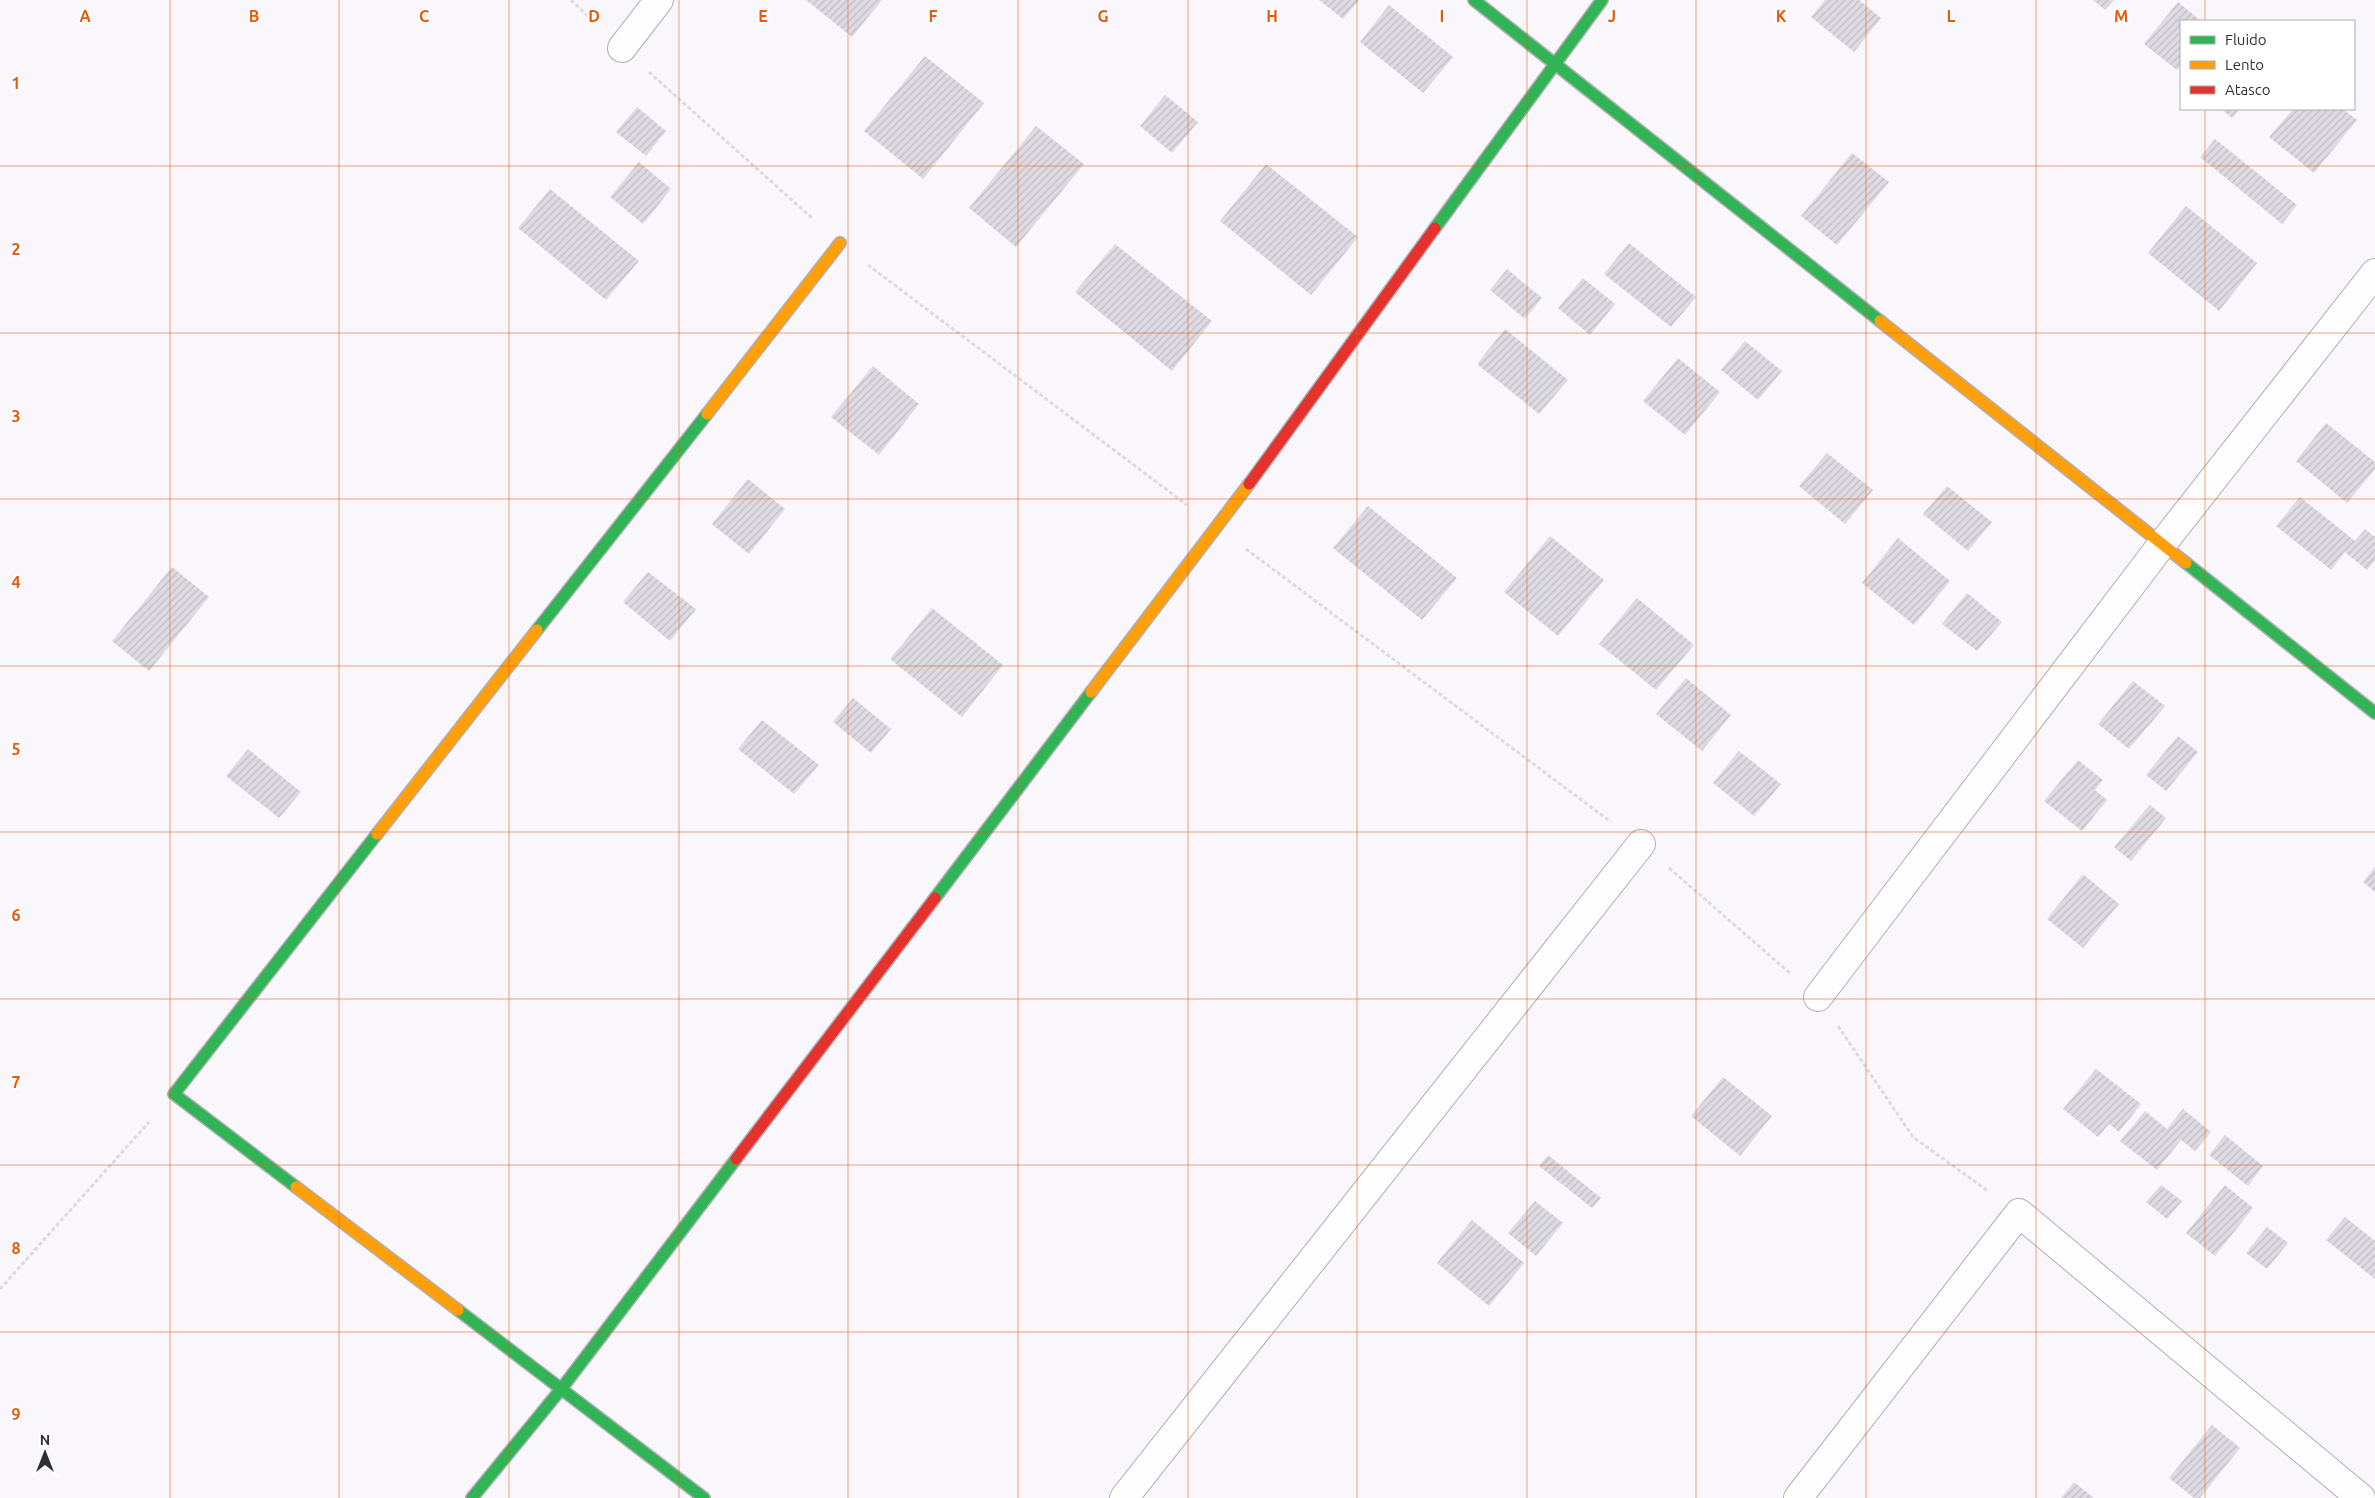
<svg xmlns="http://www.w3.org/2000/svg" width="2375" height="1498" font-family="Ubuntu,sans-serif">
<defs>
<pattern id="building-hatch" width="6" height="6" patternUnits="userSpaceOnUse" patternTransform="scale(1.25)"><rect width="6" height="6" fill="#dedae2"/><path d="M-1 1l2-2M0 6l6-6M5 7l2-2" fill="none" stroke="#bfbbc2"/></pattern>
</defs>
<rect width="100%" height="100%" fill="#f9f7fb"/>
<g fill="url(#building-hatch)">
<path d="M 806,0 L 882,0 L 852,37 Z"/>
<path d="M 1319,0 L 1359,0 L 1343,19 Z"/>
<path d="M 1825,0 L 1859,0 L 1881,18 L 1854,52 L 1811,17 Z"/>
<path d="M 2093,0 L 2114,0 L 2105,10 Z"/>
<path d="M 2178,2 L 2201,21 L 2181,21 L 2181,65 L 2177,70 L 2144,44 Z"/>
<path d="M 1389,5 L 1453,57 L 1423,93 L 1360,42 Z"/>
<path d="M 925,56 L 984,103 L 923,179 L 864,131 Z"/>
<path d="M 1165,95 L 1198,122 L 1172,153 L 1140,126 Z"/>
<path d="M 637,107 L 666,131 L 646,156 L 616,132 Z"/>
<path d="M 2221,109 L 2240,109 L 2232,118 Z"/>
<path d="M 2293,109 L 2343,109 L 2357,120 L 2314,173 L 2269,137 Z"/>
<path d="M 1036,126 L 1084,164 L 1016,247 L 969,208 Z"/>
<path d="M 2215,139 L 2297,205 L 2282,224 L 2200,157 Z"/>
<path d="M 1852,153 L 1889,182 L 1837,245 L 1801,216 Z"/>
<path d="M 639,162 L 671,189 L 643,224 L 610,197 Z"/>
<path d="M 1266,164 L 1358,237 L 1311,295 L 1220,221 Z"/>
<path d="M 550,189 L 639,261 L 606,300 L 518,228 Z"/>
<path d="M 2186,206 L 2257,263 L 2219,311 L 2148,253 Z"/>
<path d="M 1629,243 L 1696,297 L 1671,327 L 1604,274 Z"/>
<path d="M 1115,244 L 1212,321 L 1172,371 L 1075,292 Z"/>
<path d="M 1507,269 L 1542,298 L 1525,319 L 1490,290 Z"/>
<path d="M 1583,278 L 1615,304 L 1590,335 L 1558,308 Z"/>
<path d="M 1505,329 L 1568,380 L 1539,414 L 1477,364 Z"/>
<path d="M 1745,341 L 1782,371 L 1758,400 L 1721,370 Z"/>
<path d="M 1678,358 L 1720,392 L 1685,435 L 1643,401 Z"/>
<path d="M 873,366 L 919,404 L 879,455 L 831,417 Z"/>
<path d="M 2326,423 L 2375,462 L 2375,469 L 2347,503 L 2296,461 Z"/>
<path d="M 1827,453 L 1873,490 L 1845,524 L 1799,486 Z"/>
<path d="M 748,479 L 785,509 L 749,554 L 712,524 Z"/>
<path d="M 1947,486 L 1992,522 L 1968,551 L 1923,514 Z"/>
<path d="M 2300,497 L 2355,541 L 2365,529 L 2375,537 L 2375,560 L 2367,570 L 2345,552 L 2331,570 L 2276,526 Z"/>
<path d="M 1368,506 L 1457,578 L 1422,620 L 1333,548 Z"/>
<path d="M 1550,536 L 1604,580 L 1558,636 L 1504,592 Z"/>
<path d="M 1898,538 L 1950,581 L 1914,625 L 1862,583 Z"/>
<path d="M 172,567 L 209,597 L 149,671 L 112,641 Z"/>
<path d="M 648,572 L 696,609 L 670,641 L 623,602 Z"/>
<path d="M 1967,593 L 2002,622 L 1977,651 L 1942,624 Z"/>
<path d="M 1637,598 L 1694,645 L 1656,690 L 1599,644 Z"/>
<path d="M 932,608 L 1003,665 L 962,717 L 890,659 Z"/>
<path d="M 1686,678 L 1731,715 L 1702,751 L 1656,714 Z"/>
<path d="M 2133,681 L 2165,706 L 2129,749 L 2098,724 Z"/>
<path d="M 853,698 L 891,729 L 871,753 L 833,722 Z"/>
<path d="M 762,720 L 819,765 L 794,794 L 738,749 Z"/>
<path d="M 2178,736 L 2198,752 L 2166,791 L 2146,775 Z"/>
<path d="M 248,749 L 301,792 L 279,818 L 226,776 Z"/>
<path d="M 1739,751 L 1781,784 L 1754,816 L 1713,783 Z"/>
<path d="M 2078,760 L 2103,780 L 2095,790 L 2107,800 L 2082,831 L 2044,801 Z"/>
<path d="M 2150,805 L 2166,818 L 2131,861 L 2114,847 Z"/>
<path d="M 2375,867 L 2375,892 L 2363,882 Z"/>
<path d="M 2083,874 L 2119,904 L 2083,948 L 2047,919 Z"/>
<path d="M 2096,1069 L 2141,1104 L 2119,1132 L 2109,1124 L 2098,1137 L 2063,1109 Z"/>
<path d="M 1723,1077 L 1772,1116 L 1740,1156 L 1691,1116 Z"/>
<path d="M 2183,1109 L 2211,1132 L 2195,1151 L 2181,1140 L 2157,1170 L 2120,1141 L 2145,1111 L 2167,1129 Z"/>
<path d="M 2225,1135 L 2263,1166 L 2248,1186 L 2209,1155 Z"/>
<path d="M 1548,1155 L 1601,1198 L 1592,1208 L 1539,1166 Z"/>
<path d="M 2161,1185 L 2182,1201 L 2167,1219 L 2146,1202 Z"/>
<path d="M 2225,1185 L 2253,1208 L 2215,1256 L 2186,1233 Z"/>
<path d="M 1535,1201 L 1563,1223 L 1536,1256 L 1508,1233 Z"/>
<path d="M 2345,1217 L 2375,1241 L 2375,1279 L 2326,1240 Z"/>
<path d="M 1472,1220 L 1524,1263 L 1489,1306 L 1437,1263 Z"/>
<path d="M 2267,1227 L 2288,1243 L 2267,1269 L 2246,1253 Z"/>
<path d="M 2212,1425 L 2240,1448 L 2200,1498 L 2194,1498 L 2169,1478 Z"/>
<path d="M 2074,1482 L 2094,1498 L 2061,1498 Z"/>
</g>
<g fill="none" stroke-linecap="round" stroke-linejoin="round">
<defs>
<g id="street">
<path d="M 622,48 L 659,0"/>
<path d="M 1818,997 L 2163,543 L 2375,273"/>
<path d="M 1124,1498 L 1641,844"/>
<path d="M 1798,1498 L 2019,1213 L 2361,1498"/>
</g>
<g id="fast">
<path d="M 1474,0 L 1880,321"/>
<path d="M 1435,228 L 1602,0"/>
<path d="M 2186,563 L 2375,713"/>
<path d="M 537,630 L 707,414"/>
<path d="M 935,898 L 1091,692"/>
<path d="M 296,1187 L 174,1094 L 377,834"/>
<path d="M 458,1310 L 704,1498"/>
<path d="M 472,1498 L 562,1388 L 736,1159"/>
</g>
<g id="slow">
<path d="M 1880,321 L 2186,563"/>
<path d="M 707,414 L 840,243"/>
<path d="M 1091,692 L 1249,484"/>
<path d="M 377,834 L 537,630"/>
<path d="M 296,1187 L 458,1310"/>
</g>
<g id="jam">
<path d="M 1249,484 L 1435,228"/>
<path d="M 736,1159 L 935,898"/>
</g>
</defs>
<use href="#street" stroke="#b0adb3" stroke-width="30"/>
<use href="#fast" stroke="#b0adb3" stroke-width="14"/>
<use href="#slow" stroke="#b0adb3" stroke-width="14"/>
<use href="#jam" stroke="#b0adb3" stroke-width="14"/>
<g stroke="#dbdadc" stroke-width="3" stroke-dasharray="4 2.5" stroke-linecap="butt">
<path d="M 571,0 L 594,22"/>
<path d="M 649,72 L 813,219"/>
<path d="M 868,265 L 1187,505"/>
<path d="M 1246,549 L 1611,822"/>
<path d="M 1669,868 L 1791,974"/>
<path d="M 1838,1026 L 1913,1137 L 1988,1191"/>
<path d="M 0,1289 L 149,1122"/>
</g>
<use href="#street" stroke="#fefefe" stroke-width="28"/>
<use href="#fast" stroke="#30b455" stroke-width="11"/>
<use href="#slow" stroke="#ff9f0a" stroke-width="11"/>
<use href="#jam" stroke="#e5322d" stroke-width="11"/>
</g>
<path fill="none" stroke="#e8590c" stroke-width="1" stroke-opacity="0.55" d="M 170,0 L 170,1498M 339,0 L 339,1498M 509,0 L 509,1498M 679,0 L 679,1498M 848,0 L 848,1498M 1018,0 L 1018,1498M 1188,0 L 1188,1498M 1357,0 L 1357,1498M 1527,0 L 1527,1498M 1696,0 L 1696,1498M 1866,0 L 1866,1498M 2036,0 L 2036,1498M 2205,0 L 2205,21M 2205,109 L 2205,1498M 0,166 L 2375,166M 0,333 L 2375,333M 0,499 L 2375,499M 0,666 L 2375,666M 0,832 L 2375,832M 0,999 L 2375,999M 0,1165 L 2375,1165M 0,1332 L 2375,1332"/>
<g font-size="16" text-anchor="middle" font-weight="bold" fill="#e8590c" stroke="#fff" stroke-width="4.5" stroke-linejoin="round" paint-order="stroke">
<text x="85" y="22">A</text>
<text x="254" y="22">B</text>
<text x="424" y="22">C</text>
<text x="594" y="22">D</text>
<text x="763" y="22">E</text>
<text x="933" y="22">F</text>
<text x="1103" y="22">G</text>
<text x="1272" y="22">H</text>
<text x="1442" y="22">I</text>
<text x="1612" y="22">J</text>
<text x="1781" y="22">K</text>
<text x="1951" y="22">L</text>
<text x="2121" y="22">M</text>
<text x="16" y="89">1</text>
<text x="16" y="255">2</text>
<text x="16" y="422">3</text>
<text x="16" y="588">4</text>
<text x="16" y="755">5</text>
<text x="16" y="921">6</text>
<text x="16" y="1088">7</text>
<text x="16" y="1254">8</text>
<text x="16" y="1420">9</text>
</g>
<rect x="2180" y="20" width="175" height="90" fill="#ffffff" stroke="#adabaf"/>
<rect x="2190" y="36" width="25" height="8" fill="#30b455" stroke="#adabaf"/>
<text x="2225" y="45" font-size="15" fill="#312c36">Fluido</text>
<rect x="2190" y="61" width="25" height="8" fill="#ff9f0a" stroke="#adabaf"/>
<text x="2225" y="70" font-size="15" fill="#312c36">Lento</text>
<rect x="2190" y="86" width="25" height="8" fill="#e5322d" stroke="#adabaf"/>
<text x="2225" y="95" font-size="15" fill="#312c36">Atasco</text>
<g transform="translate(45 1453)" stroke="#ffffff" stroke-width="4" paint-order="stroke">
<path d="M0-4L9 19L0 12L-9 19Z" fill="#312c36"/>
<text y="-8" font-size="14" font-weight="bold" text-anchor="middle" fill="#312c36">N</text>
</g>
</svg>
